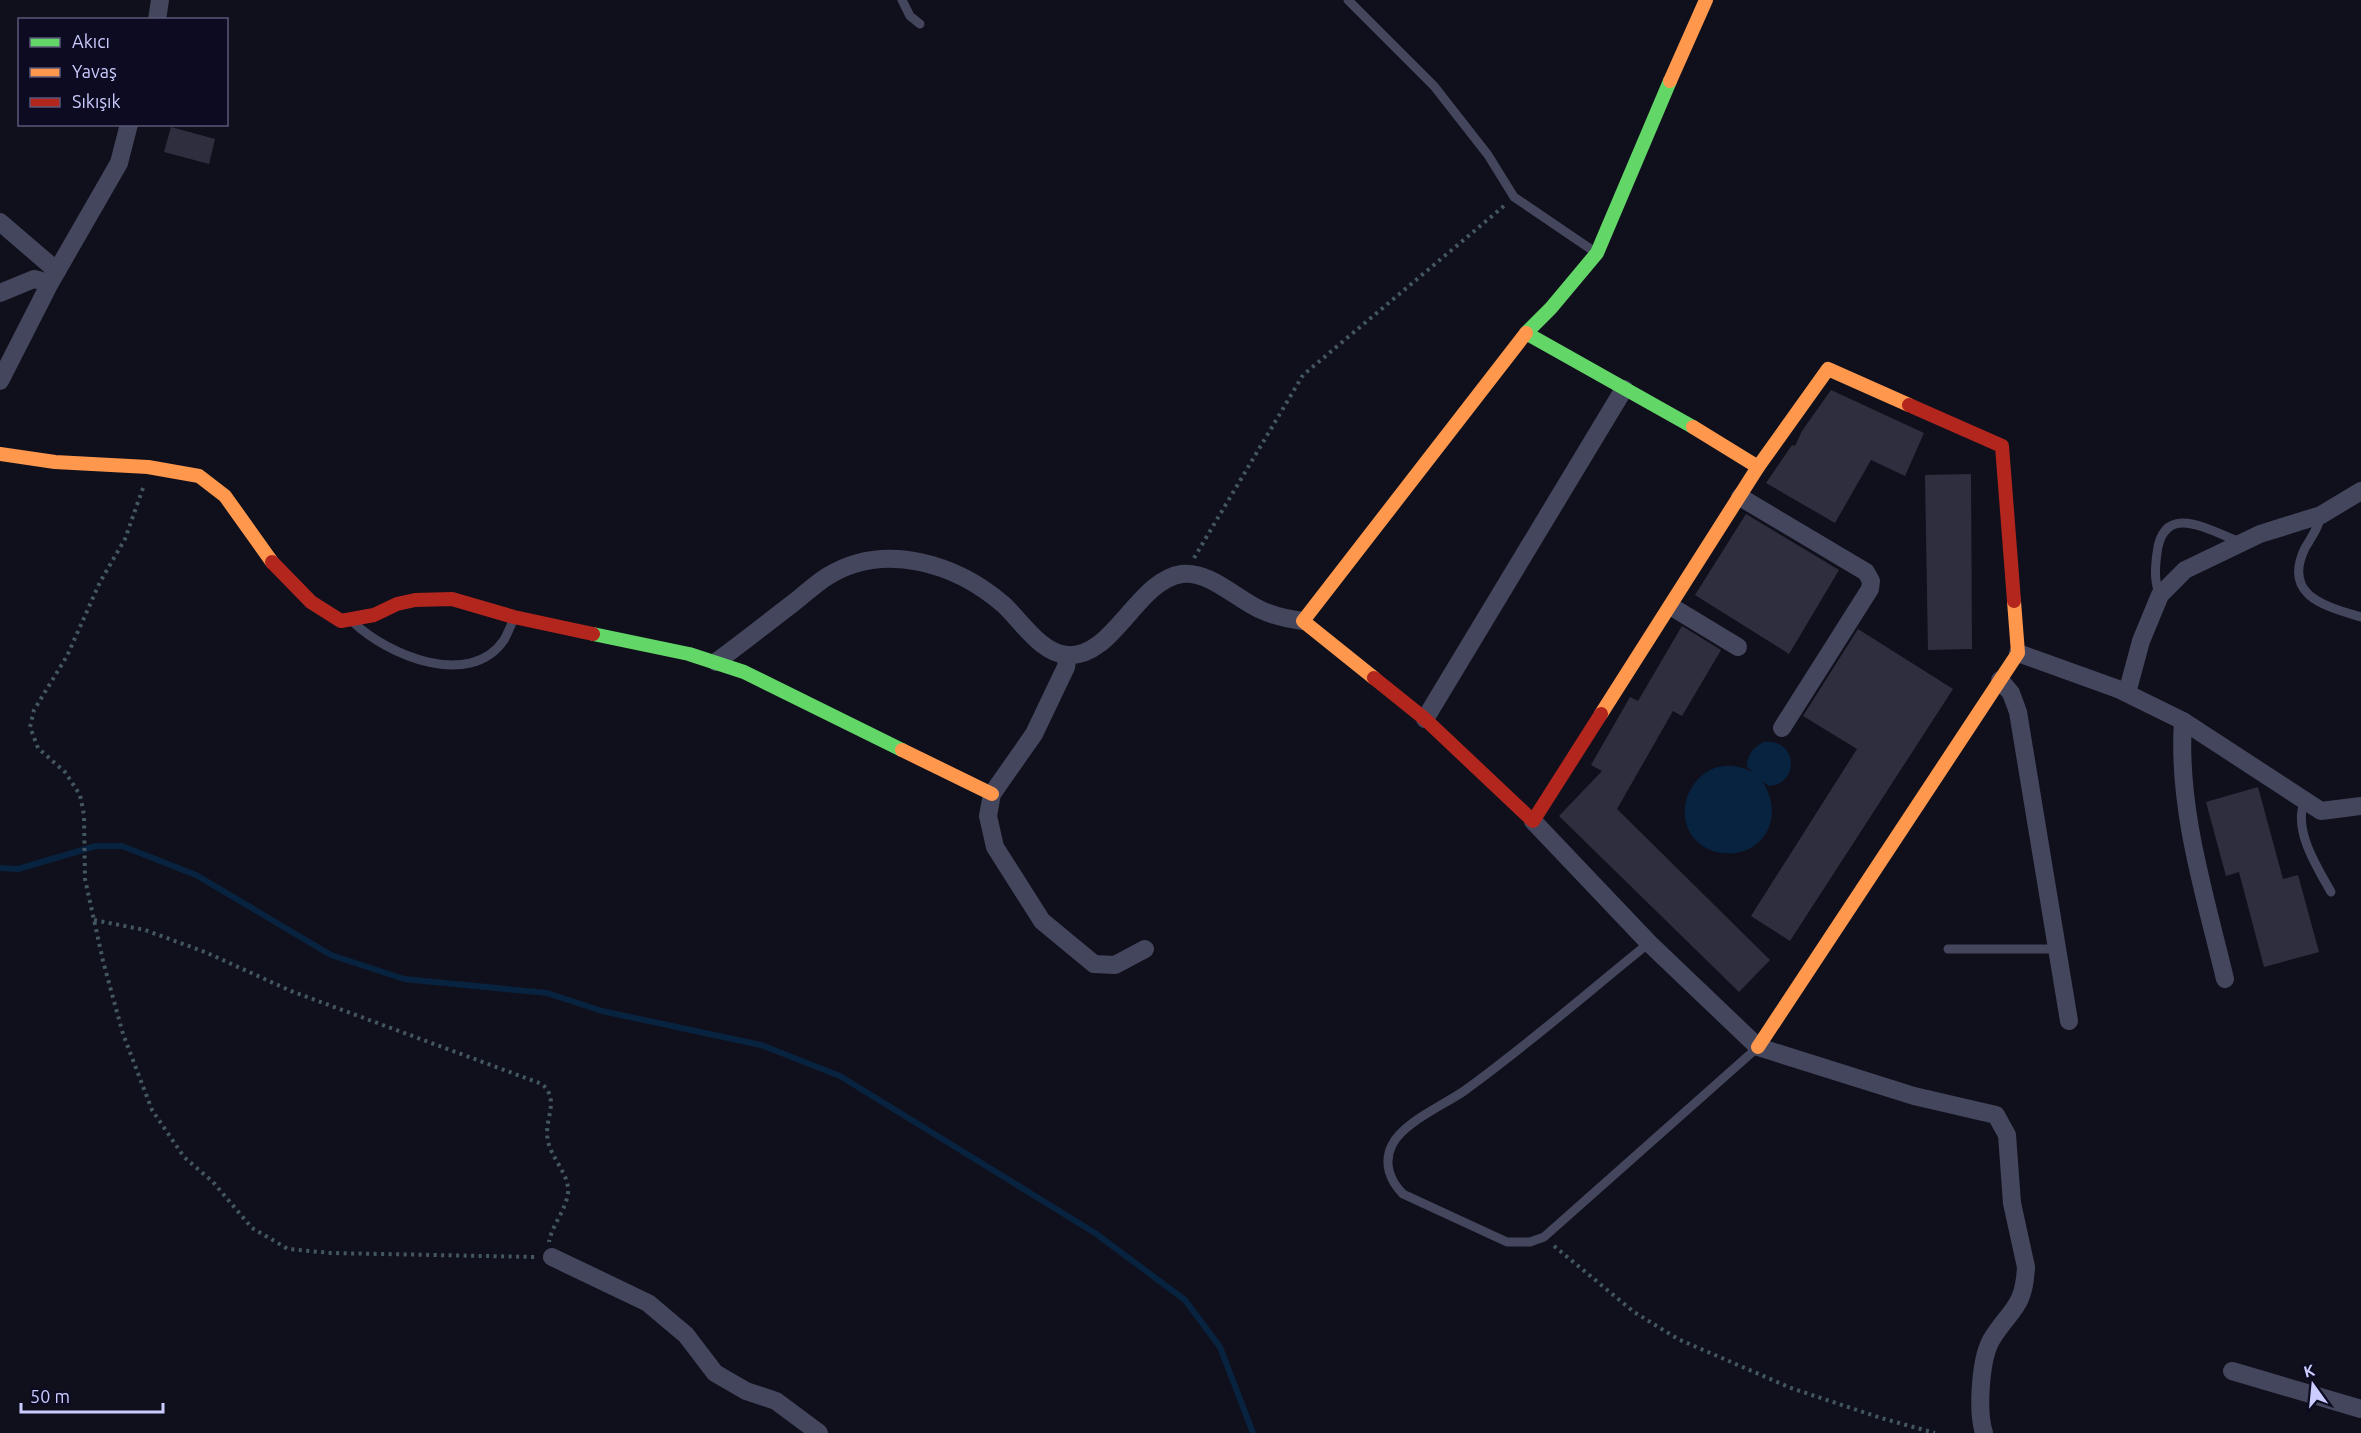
<svg xmlns="http://www.w3.org/2000/svg" width="2361" height="1433" font-family="Ubuntu,sans-serif">
<rect width="100%" height="100%" fill="#10101c"/>
<path fill="#082340" d="M 1764,742 C 1797,738 1801,783 1769,786 L 1762,781 C 1778,804 1775,835 1749,849 C 1737,854 1725,855 1713,851 C 1655,829 1695,740 1754,773 L 1747,767 C 1747,755 1753,747 1764,742 Z"/>
<g fill="none" stroke-linecap="round" stroke-linejoin="round">
<path stroke="#082340" stroke-width="6" d="M 0,868 L 18,869 L 96,846 L 122,846 L 196,875 L 331,955 L 404,979 L 547,993 L 602,1011 L 761,1045 L 840,1076 L 1095,1233 L 1185,1300 L 1220,1347 L 1253,1433"/>
</g>
<g fill="#2e2e3e">
<path d="M 171,127 L 215,139 L 209,164 L 164,152 Z"/>
<path d="M 1831,390 L 1924,433 L 1905,476 L 1871,460 L 1835,523 L 1766,483 L 1792,445 L 1795,446 L 1802,431 Z"/>
<path d="M 1971,474 L 1972,649 L 1928,650 L 1925,475 Z"/>
<path d="M 1746,514 L 1839,570 L 1789,654 L 1695,595 Z"/>
<path d="M 1682,626 L 1721,650 L 1682,716 L 1673,711 L 1617,809 L 1770,960 L 1739,992 L 1559,816 L 1602,771 L 1591,765 L 1630,697 L 1638,701 Z"/>
<path d="M 1858,629 L 1953,689 L 1790,941 L 1751,916 L 1857,749 L 1803,716 Z"/>
<path d="M 2258,787 L 2283,879 L 2298,875 L 2319,952 L 2264,967 L 2239,872 L 2226,876 L 2206,802 Z"/>
</g>
<g fill="none" stroke-linecap="round" stroke-linejoin="round">
<g stroke="#435762" stroke-width="4" stroke-dasharray="3 4.5" stroke-linecap="butt">
<path d="M 143,488 L 125,539 L 100,582 L 67,656 L 34,710 L 30,727 L 38,748 L 65,772 L 80,795 L 84,815 L 85,879 L 103,961 L 123,1034 L 152,1110 L 184,1157 L 213,1182 L 252,1228 L 288,1249 L 331,1253 L 536,1257"/>
<path d="M 1194,558 L 1303,375 L 1504,206"/>
<path d="M 94,920 L 145,930 L 205,952 L 291,991 L 542,1084 C 561,1101 543,1119 548,1141 C 551,1158 570,1175 568,1193 C 566,1210 552,1225 549,1242"/>
<path d="M 1554,1246 L 1634,1312 L 1678,1339 L 1791,1388 L 1881,1418 L 1935,1433"/>
</g>
<g stroke="#44465d" stroke-width="9">
<path d="M 902,0 L 910,16 L 920,24"/>
<path d="M 1348,0 L 1434,86 L 1488,155 L 1514,197 L 1595,252"/>
<path d="M 2321,515 C 2318,529 2312,536 2305,548 C 2282,596 2325,606 2361,617"/>
<path d="M 2160,595 C 2154,582 2155,568 2157,553 C 2163,503 2205,528 2235,540 L 2239,544"/>
<path d="M 353,622 C 387,655 470,690 504,640 C 508,633 511,625 514,618"/>
<path d="M 2305,800 C 2292,829 2317,867 2331,892"/>
<path d="M 1649,943 C 1588,992 1528,1045 1464,1091 C 1444,1105 1402,1123 1392,1145 C 1383,1163 1390,1181 1403,1194 L 1507,1242 L 1530,1242 L 1544,1237 L 1757,1048"/>
<path d="M 1948,949 L 2058,949"/>
</g>
<g stroke="#44465d" stroke-width="18">
<path d="M 157,20 L 160,0"/>
<path d="M 0,222 L 57,271"/>
<path d="M 0,293 L 34,279 L 50,283"/>
<path d="M 0,381 L 50,283 L 119,163 L 129,124"/>
<path d="M 1740,497 L 1866,572 L 1871,581 L 1870,589 L 1782,728"/>
<path d="M 1672,607 L 1738,647"/>
<path d="M 2018,653 L 2118,689 L 2183,721 L 2321,811 L 2361,806"/>
<path d="M 1068,655 L 1066,667 L 1034,734 L 992,794 L 988,816 L 995,847 L 1042,921 L 1094,964 L 1115,965 L 1145,949"/>
<path d="M 716,662 C 742,643 767,623 792,604 C 804,595 815,584 828,576 C 885,541 957,564 1004,605 C 1021,621 1041,653 1067,655 C 1113,659 1137,580 1182,574 C 1210,571 1235,598 1259,609 C 1273,616 1288,619 1303,621"/>
<path d="M 2000,680 L 2011,693 L 2018,712 L 2069,1021"/>
<path d="M 2127,693 L 2141,641 L 2160,595 L 2185,570 L 2260,534 L 2321,515 L 2361,491"/>
<path d="M 1425,719 L 1624,389"/>
<path d="M 2183,721 C 2177,808 2205,895 2225,979"/>
<path d="M 1533,821 L 1649,943 L 1758,1047 L 1914,1096 L 1996,1115 L 2007,1135 L 2012,1203 L 2026,1267 C 2024,1307 2012,1308 1993,1337 C 1980,1356 1977,1411 1984,1433"/>
<path d="M 552,1257 L 648,1303 L 686,1335 L 715,1373 L 746,1391 L 776,1401 L 819,1433"/>
<path d="M 2232,1371 L 2361,1409"/>
</g>
<g stroke="#63d668" stroke-width="14">
<path d="M 1670,81 L 1597,253 L 1551,308 L 1526,333 L 1693,427"/>
<path d="M 593,634 L 689,654 L 744,672 L 902,750"/>
</g>
<g stroke="#ff974d" stroke-width="14">
<path d="M 1670,81 L 1706,0"/>
<path d="M 0,454 L 55,462 L 148,467 L 199,476 L 225,496 L 272,562"/>
<path d="M 1758,467 L 1828,369 L 1909,405"/>
<path d="M 1374,678 L 1303,621 L 1526,333"/>
<path d="M 1601,714 L 1758,467 L 1693,427"/>
<path d="M 902,750 L 992,794"/>
<path d="M 1758,1047 L 2018,653 L 2014,601"/>
</g>
<g stroke="#b3261e" stroke-width="14">
<path d="M 1909,405 L 2002,446 L 2014,601"/>
<path d="M 272,562 L 311,602 L 341,621 L 374,615 L 397,604 L 415,600 L 452,599 L 514,617 L 593,634"/>
<path d="M 1374,678 L 1425,719 L 1533,821 L 1601,714"/>
</g>
</g>
<rect x="18" y="18" width="210" height="108" fill="#0c0b21" stroke="#58587a" stroke-width="1.5"/>
<rect x="30" y="38" width="30" height="9" fill="#63d668" stroke="#58587a" stroke-width="1.5"/>
<text x="72" y="48" font-size="18" fill="#cbccff">Akıcı</text>
<rect x="30" y="68" width="30" height="9" fill="#ff974d" stroke="#58587a" stroke-width="1.5"/>
<text x="72" y="78" font-size="18" fill="#cbccff">Yavaş</text>
<rect x="30" y="98" width="30" height="9" fill="#b3261e" stroke="#58587a" stroke-width="1.5"/>
<text x="72" y="108" font-size="18" fill="#cbccff">Sıkışık</text>
<g transform="translate(2313 1385) rotate(345)" stroke="#0c0b21" stroke-width="4.5" paint-order="stroke">
<path d="M0-4.5L10 22L0 15L-10 22Z" fill="#cbccff"/>
<text y="-9" font-size="16" font-weight="bold" text-anchor="middle" fill="#cbccff">K</text>
</g>
<path d="M21 1403v9h142v-9" fill="none" stroke="#cbccff" stroke-width="3"/>
<text x="30" y="1403" font-size="18" fill="#cbccff" stroke="#0c0b21" stroke-width="4.5" paint-order="stroke">50 m</text>
</svg>
